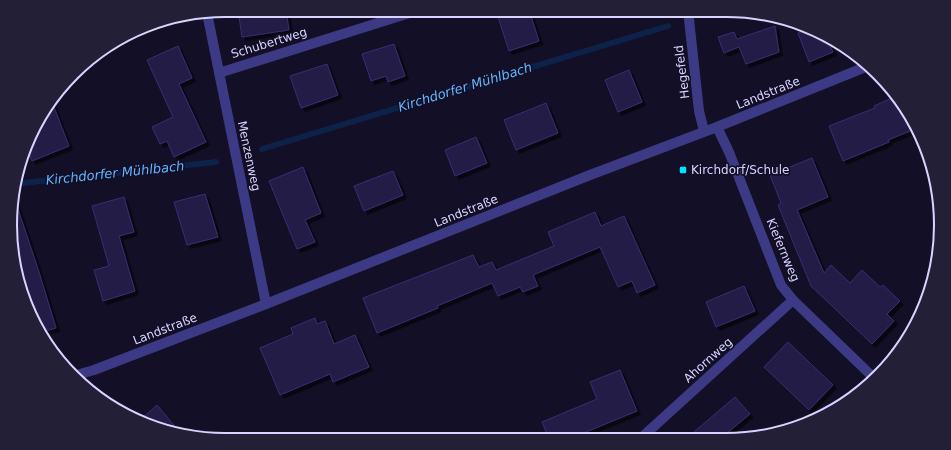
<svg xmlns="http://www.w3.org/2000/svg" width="951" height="450" font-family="'DejaVu Sans',sans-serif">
<defs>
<filter id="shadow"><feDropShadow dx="3.5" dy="3.5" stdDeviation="0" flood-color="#0009"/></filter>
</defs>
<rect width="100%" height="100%" fill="#130f26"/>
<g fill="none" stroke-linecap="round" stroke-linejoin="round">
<g stroke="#0c2248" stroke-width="6">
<path d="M 262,149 L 668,26"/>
<path d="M 14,184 L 216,162"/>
</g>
</g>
<g fill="#241b47" stroke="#3b2d73" filter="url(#shadow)">
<path d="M 238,10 L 286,10 L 289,30 L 242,37 Z"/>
<path d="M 509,10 L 529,10 L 539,41 L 509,51 L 497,14 Z"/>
<path d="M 775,26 L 779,52 L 746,64 L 739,47 L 724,53 L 718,37 L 734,32 L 737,39 Z"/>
<path d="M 811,28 L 827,39 L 833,52 L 809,62 L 798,33 Z"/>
<path d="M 394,44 L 405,76 L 388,82 L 386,76 L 371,81 L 362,54 Z"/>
<path d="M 178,46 L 192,78 L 179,84 L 206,142 L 174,157 L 167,141 L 160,144 L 152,127 L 173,117 L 147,60 Z"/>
<path d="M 327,64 L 338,95 L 301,108 L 290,76 Z"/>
<path d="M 629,70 L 642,102 L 618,112 L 605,80 Z"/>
<path d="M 894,97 L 915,129 L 888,140 L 889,142 L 843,161 L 829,126 L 875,108 L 874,106 Z"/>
<path d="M 52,102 L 69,146 L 32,161 L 27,148 L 39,117 Z"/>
<path d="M 546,103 L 558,133 L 516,150 L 504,120 Z"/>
<path d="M 476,137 L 487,163 L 455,176 L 445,150 Z"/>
<path d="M 812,158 L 828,197 L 797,210 L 824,273 L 831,265 L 850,283 L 862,270 L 880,287 L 883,285 L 900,301 L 887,314 L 894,321 L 872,344 L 811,286 L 778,205 L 781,203 L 770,175 Z"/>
<path d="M 303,167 L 321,213 L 305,220 L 315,242 L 297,249 L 269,181 Z"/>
<path d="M 393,171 L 403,195 L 364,211 L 354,186 Z"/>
<path d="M 205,194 L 218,237 L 187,245 L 174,202 Z"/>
<path d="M 124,197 L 134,232 L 119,236 L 135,291 L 103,301 L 94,270 L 109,266 L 92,206 Z"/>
<path d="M 14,200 L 15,200 L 39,272 L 56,328 L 41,332 L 32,320 L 12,253 Z"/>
<path d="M 595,212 L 601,226 L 624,216 L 655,285 L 637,293 L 632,281 L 618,287 L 600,247 L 533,275 L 538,286 L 523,292 L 520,287 L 498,296 L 492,283 L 437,306 L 438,308 L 377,333 L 363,298 L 473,255 L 479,267 L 492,262 L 496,270 L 554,246 L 548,232 Z"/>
<path d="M 744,286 L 755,311 L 716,327 L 706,302 Z"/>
<path d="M 315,318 L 317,324 L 325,321 L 334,344 L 355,335 L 369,367 L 333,382 L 330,374 L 280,395 L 260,348 L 293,334 L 291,328 Z"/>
<path d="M 788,342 L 833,385 L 809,410 L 764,367 Z"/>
<path d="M 620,370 L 637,411 L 581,434 L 583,439 L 549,439 L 542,422 L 597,399 L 590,382 Z"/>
<path d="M 735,397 L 750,414 L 721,438 L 687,438 Z"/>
<path d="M 157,405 L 179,431 L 143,424 L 139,421 Z"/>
</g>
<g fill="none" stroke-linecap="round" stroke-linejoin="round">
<g stroke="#3d3a85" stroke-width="10">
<path d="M 688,10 L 699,111 L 704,131"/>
<path d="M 207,13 L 266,304"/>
<path d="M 219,73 L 419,10"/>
<path d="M 717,127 L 729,152 L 781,285 L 793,300 L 874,378"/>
<path d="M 640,439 L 793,300"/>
</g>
<path stroke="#3d3a85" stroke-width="10" d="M 73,376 L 94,370 L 266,304 L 590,175 L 717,127 L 868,66"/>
</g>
<rect fill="#00e5ff" stroke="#130f26" stroke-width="1.5" x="679" y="166" width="8" height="8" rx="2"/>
<g text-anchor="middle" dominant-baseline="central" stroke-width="3.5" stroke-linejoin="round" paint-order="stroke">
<g font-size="12" fill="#d9d4ff" stroke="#130f26">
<text transform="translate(269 43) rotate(-17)">Schubertweg</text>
<text transform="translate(682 72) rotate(-97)">Hegefeld</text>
<text transform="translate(768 93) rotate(-22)">Landstraße</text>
<text transform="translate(249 156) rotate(78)">Menzenweg</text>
<text transform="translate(466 211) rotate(-22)">Landstraße</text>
<text transform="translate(783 250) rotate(67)">Kiefernweg</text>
<text transform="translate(165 329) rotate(-21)">Landstraße</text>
<text transform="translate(708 360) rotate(-42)">Ahornweg</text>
</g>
<g font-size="12" fill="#d9d4ff" stroke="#130f26" text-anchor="start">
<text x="691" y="170">Kirchdorf/Schule</text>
</g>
<g font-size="13" font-style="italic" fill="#62b6ff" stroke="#130f26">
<text transform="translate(465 87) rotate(-17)">Kirchdorfer Mühlbach</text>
<text transform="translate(115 173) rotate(-6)">Kirchdorfer Mühlbach</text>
</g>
</g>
<path d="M0 0H951V450H0ZM225 17H726A208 208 0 0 1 934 225V225A208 208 0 0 1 726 433H225A208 208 0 0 1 17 225V225A208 208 0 0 1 225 17Z" fill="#231f37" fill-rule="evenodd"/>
<path fill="none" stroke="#d9d4ff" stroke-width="2" d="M225 17H726A208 208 0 0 1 934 225V225A208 208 0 0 1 726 433H225A208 208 0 0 1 17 225V225A208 208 0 0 1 225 17Z"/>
</svg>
